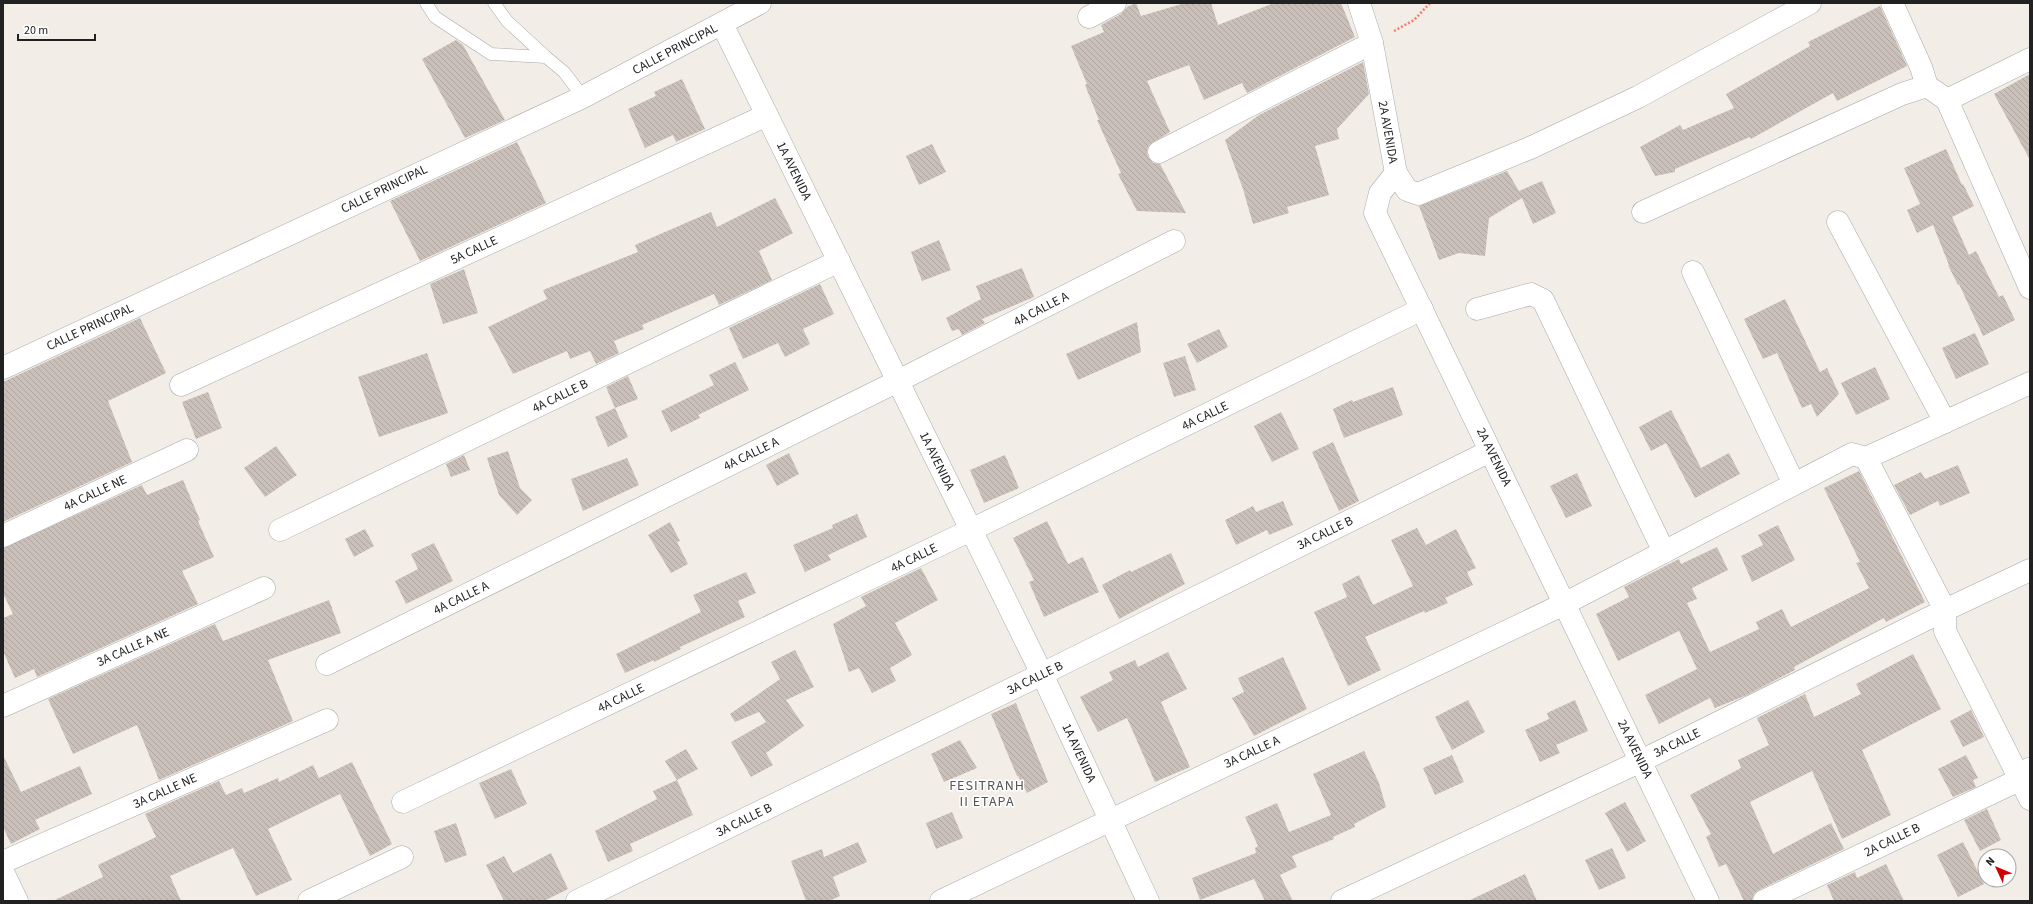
<svg xmlns="http://www.w3.org/2000/svg" width="2033" height="904" font-family="'Source Sans 3',sans-serif">
<defs>
<pattern id="building-back-hatch" width="6" height="6" patternUnits="userSpaceOnUse"><rect width="6" height="6" fill="#cac0b9"/><path d="M-1 5l2 2M0 0l6 6M5-1l2 2" fill="none" stroke="#ada59f"/></pattern>
</defs>
<rect width="100%" height="100%" fill="#f2eee7"/>
<g fill="url(#building-back-hatch)">
<path d="M 1136,3 L 1141,16 L 1185,3 L 1211,3 L 1218,25 L 1274,3 L 1341,3 L 1355,37 L 1247,93 L 1242,83 L 1204,100 L 1189,65 L 1147,81 L 1170,132 L 1149,145 L 1147,151 L 1148,157 L 1153,163 L 1160,164 L 1186,213 L 1137,211 L 1118,174 L 1121,173 L 1097,120 L 1099,120 L 1085,85 L 1087,84 L 1071,46 L 1104,32 L 1101,25 L 1121,14 L 1127,7 Z"/>
<path d="M 1880,6 L 1907,66 L 1837,101 L 1833,93 L 1751,139 L 1750,137 L 1675,169 L 1675,172 L 1655,176 L 1640,147 L 1680,125 L 1683,130 L 1734,108 L 1726,94 L 1810,46 L 1808,42 Z"/>
<path d="M 456,40 L 463,45 L 505,120 L 465,138 L 422,59 Z"/>
<path d="M 1363,62 L 1369,94 L 1337,129 L 1339,139 L 1315,146 L 1329,195 L 1287,207 L 1289,213 L 1253,224 L 1243,189 L 1225,140 L 1259,115 Z"/>
<path d="M 2030,74 L 2030,160 L 1994,94 Z"/>
<path d="M 682,79 L 705,129 L 676,142 L 673,135 L 645,148 L 628,109 L 656,96 L 654,92 Z"/>
<path d="M 517,142 L 546,203 L 420,261 L 390,201 Z"/>
<path d="M 932,144 L 946,172 L 919,185 L 906,156 Z"/>
<path d="M 1946,149 L 1962,185 L 1963,184 L 1974,206 L 1952,217 L 1969,255 L 1976,251 L 1999,297 L 2003,295 L 2015,320 L 1983,336 L 1959,284 L 1958,285 L 1948,265 L 1949,265 L 1933,225 L 1917,233 L 1907,210 L 1920,204 L 1904,168 Z"/>
<path d="M 1507,171 L 1519,191 L 1542,181 L 1556,213 L 1533,224 L 1522,198 L 1489,218 L 1485,256 L 1459,253 L 1439,260 L 1419,206 Z"/>
<path d="M 775,198 L 793,233 L 759,251 L 772,280 L 719,305 L 714,294 L 642,325 L 644,329 L 614,341 L 619,353 L 596,364 L 590,351 L 570,359 L 567,351 L 513,374 L 488,327 L 547,299 L 543,290 L 638,252 L 635,245 L 711,212 L 717,227 Z"/>
<path d="M 939,240 L 951,270 L 922,281 L 911,252 Z"/>
<path d="M 1022,268 L 1034,297 L 982,319 L 985,323 L 962,335 L 959,329 L 952,331 L 946,318 L 981,299 L 976,286 Z"/>
<path d="M 464,269 L 478,313 L 443,324 L 430,284 Z"/>
<path d="M 820,284 L 834,314 L 803,329 L 810,344 L 785,357 L 778,343 L 743,359 L 729,328 Z"/>
<path d="M 1785,299 L 1820,372 L 1827,368 L 1839,394 L 1817,417 L 1811,404 L 1802,408 L 1777,353 L 1763,359 L 1744,319 Z"/>
<path d="M 140,318 L 166,373 L 108,401 L 132,462 L 3,522 L 3,382 Z"/>
<path d="M 1137,322 L 1141,352 L 1078,380 L 1066,354 Z"/>
<path d="M 1219,329 L 1228,347 L 1197,363 L 1187,344 Z"/>
<path d="M 1975,333 L 1989,364 L 1956,379 L 1942,348 Z"/>
<path d="M 427,353 L 448,413 L 379,437 L 358,377 Z"/>
<path d="M 1185,356 L 1196,390 L 1174,397 L 1163,363 Z"/>
<path d="M 735,362 L 749,390 L 698,415 L 700,418 L 671,432 L 661,411 L 714,385 L 709,375 Z"/>
<path d="M 1875,367 L 1890,399 L 1856,415 L 1841,383 Z"/>
<path d="M 628,376 L 638,399 L 615,408 L 606,387 Z"/>
<path d="M 1393,387 L 1403,415 L 1344,438 L 1333,409 L 1352,400 L 1353,402 Z"/>
<path d="M 208,392 L 222,428 L 196,439 L 182,402 Z"/>
<path d="M 615,408 L 628,437 L 608,447 L 595,417 Z"/>
<path d="M 1671,410 L 1701,468 L 1729,453 L 1740,474 L 1695,498 L 1666,443 L 1651,451 L 1639,427 Z"/>
<path d="M 1281,412 L 1299,449 L 1272,462 L 1254,426 Z"/>
<path d="M 1333,442 L 1359,501 L 1339,511 L 1312,452 Z"/>
<path d="M 276,446 L 297,475 L 265,497 L 244,468 Z"/>
<path d="M 508,451 L 520,488 L 532,500 L 517,515 L 499,495 L 487,458 Z"/>
<path d="M 789,453 L 799,474 L 777,486 L 766,465 Z"/>
<path d="M 464,455 L 470,470 L 451,477 L 446,464 Z"/>
<path d="M 1005,455 L 1019,488 L 984,503 L 970,470 Z"/>
<path d="M 627,458 L 639,485 L 583,511 L 571,479 Z"/>
<path d="M 1958,465 L 1970,493 L 1940,506 L 1938,501 L 1910,515 L 1894,485 L 1921,472 L 1925,479 Z"/>
<path d="M 1859,471 L 1925,602 L 1886,622 L 1884,618 L 1794,667 L 1795,670 L 1747,695 L 1715,708 L 1710,698 L 1659,724 L 1645,695 L 1697,669 L 1679,631 L 1618,661 L 1596,614 L 1629,597 L 1624,587 L 1679,559 L 1681,564 L 1717,547 L 1728,570 L 1692,588 L 1697,599 L 1687,603 L 1710,652 L 1759,629 L 1756,622 L 1782,609 L 1791,627 L 1869,588 L 1856,563 L 1860,562 L 1824,488 Z"/>
<path d="M 1577,473 L 1592,506 L 1566,518 L 1550,486 Z"/>
<path d="M 183,480 L 200,520 L 198,521 L 214,557 L 182,571 L 198,604 L 37,677 L 34,669 L 15,678 L 3,651 L 3,618 L 13,614 L 3,593 L 3,548 L 142,485 L 147,495 Z"/>
<path d="M 1283,501 L 1293,525 L 1269,535 L 1267,530 L 1236,545 L 1225,520 L 1253,506 L 1256,512 Z"/>
<path d="M 857,514 L 867,537 L 828,555 L 831,560 L 805,572 L 793,545 L 833,528 L 832,525 Z"/>
<path d="M 1047,521 L 1068,564 L 1083,557 L 1099,592 L 1044,617 L 1029,582 L 1034,580 L 1013,538 Z"/>
<path d="M 670,522 L 680,541 L 677,542 L 688,564 L 671,573 L 648,535 Z"/>
<path d="M 1778,525 L 1795,560 L 1752,582 L 1741,556 L 1763,545 L 1758,535 Z"/>
<path d="M 1417,528 L 1426,545 L 1456,529 L 1476,568 L 1467,572 L 1473,585 L 1445,598 L 1448,603 L 1425,613 L 1424,611 L 1365,637 L 1381,670 L 1348,686 L 1314,612 L 1347,597 L 1342,584 L 1359,575 L 1373,605 L 1413,586 L 1391,540 Z"/>
<path d="M 365,529 L 374,546 L 354,557 L 345,539 Z"/>
<path d="M 434,543 L 453,581 L 406,604 L 395,581 L 418,569 L 411,554 Z"/>
<path d="M 1171,553 L 1185,584 L 1119,619 L 1102,585 L 1130,570 L 1131,572 Z"/>
<path d="M 921,568 L 938,600 L 895,623 L 912,655 L 890,668 L 896,681 L 872,693 L 859,668 L 849,672 L 833,624 L 866,606 L 861,597 Z"/>
<path d="M 746,572 L 756,593 L 738,601 L 745,617 L 680,647 L 681,649 L 654,662 L 654,660 L 625,673 L 616,654 L 701,612 L 693,595 Z"/>
<path d="M 329,600 L 341,633 L 268,660 L 293,721 L 159,780 L 137,725 L 73,754 L 48,699 L 215,624 L 223,641 Z"/>
<path d="M 795,650 L 814,687 L 786,700 L 804,726 L 766,753 L 773,765 L 751,777 L 731,742 L 766,722 L 759,712 L 735,722 L 730,714 L 780,679 L 771,662 Z"/>
<path d="M 1168,652 L 1187,689 L 1161,702 L 1190,767 L 1155,782 L 1127,718 L 1098,732 L 1080,697 L 1113,680 L 1109,672 L 1135,660 L 1138,667 Z"/>
<path d="M 1913,654 L 1941,709 L 1862,750 L 1891,815 L 1842,839 L 1812,771 L 1750,802 L 1773,854 L 1831,823 L 1844,849 L 1759,890 L 1754,894 L 1752,901 L 1744,901 L 1726,864 L 1719,867 L 1706,837 L 1711,834 L 1690,795 L 1741,768 L 1738,760 L 1769,745 L 1757,718 L 1805,694 L 1814,717 L 1861,694 L 1856,684 Z"/>
<path d="M 1283,657 L 1307,709 L 1254,736 L 1232,698 L 1244,692 L 1238,678 Z"/>
<path d="M 1468,700 L 1485,732 L 1452,750 L 1435,717 Z"/>
<path d="M 1575,700 L 1588,731 L 1556,745 L 1560,753 L 1540,762 L 1525,730 L 1549,719 L 1547,713 Z"/>
<path d="M 1016,703 L 1048,782 L 1027,793 L 1018,776 L 1017,776 L 991,714 Z"/>
<path d="M 1971,710 L 1984,737 L 1963,747 L 1950,721 Z"/>
<path d="M 960,740 L 977,768 L 944,782 L 931,754 Z"/>
<path d="M 686,749 L 698,769 L 677,780 L 665,761 Z"/>
<path d="M 1364,751 L 1379,783 L 1386,807 L 1354,824 L 1355,827 L 1333,837 L 1334,839 L 1292,856 L 1297,867 L 1280,875 L 1293,901 L 1265,901 L 1254,879 L 1200,900 L 1192,878 L 1256,853 L 1255,848 L 1258,846 L 1245,817 L 1277,803 L 1289,832 L 1331,815 L 1313,774 Z"/>
<path d="M 3,755 L 21,792 L 80,766 L 92,794 L 35,820 L 40,829 L 11,844 L 3,827 Z"/>
<path d="M 1452,755 L 1464,782 L 1435,795 L 1423,768 Z"/>
<path d="M 1966,755 L 1978,778 L 1973,780 L 1976,787 L 1953,797 L 1938,769 Z"/>
<path d="M 352,762 L 392,844 L 370,856 L 340,794 L 268,829 L 292,880 L 256,896 L 233,848 L 170,876 L 181,901 L 53,901 L 103,877 L 98,865 L 156,837 L 145,814 L 169,803 L 219,781 L 226,795 L 242,788 L 244,793 L 278,778 L 279,782 L 313,765 L 319,778 Z"/>
<path d="M 511,769 L 527,804 L 495,819 L 479,783 Z"/>
<path d="M 677,780 L 693,815 L 630,844 L 633,851 L 608,862 L 595,831 L 657,799 L 653,791 Z"/>
<path d="M 1625,802 L 1646,841 L 1627,852 L 1605,813 Z"/>
<path d="M 1987,809 L 2001,840 L 1980,851 L 1964,820 Z"/>
<path d="M 952,812 L 963,838 L 936,849 L 926,823 Z"/>
<path d="M 456,823 L 467,855 L 445,863 L 434,831 Z"/>
<path d="M 858,842 L 867,862 L 833,877 L 840,896 L 829,901 L 806,901 L 791,861 L 822,849 L 824,857 Z"/>
<path d="M 1963,842 L 1984,884 L 1958,897 L 1937,855 Z"/>
<path d="M 1612,848 L 1626,878 L 1599,890 L 1585,860 Z"/>
<path d="M 551,853 L 568,889 L 544,901 L 504,901 L 486,865 L 504,856 L 513,873 Z"/>
<path d="M 1886,864 L 1904,901 L 1834,901 L 1827,885 L 1855,872 L 1857,878 Z"/>
<path d="M 1525,874 L 1537,901 L 1468,901 Z"/>
</g>
<g fill="none" stroke-linecap="round" stroke-linejoin="round">
<defs>
<g id="service">
<path d="M 426,3 L 435,17 L 491,54 L 546,57 L 564,72 L 583,97"/>
<path d="M 494,3 L 507,21 L 546,57"/>
</g>
<g id="minor">
<path d="M 1359,3 L 1372,43 L 1396,173 L 1380,193 L 1375,213 L 1708,901"/>
<path d="M 1892,3 L 1921,67 L 1927,86 L 1947,100 L 2030,288"/>
<path d="M 1089,17 L 1115,3"/>
<path d="M 722,24 L 1042,674 L 1148,901"/>
<path d="M 1947,100 L 2030,59"/>
<path d="M 1159,152 L 1372,43"/>
<path d="M 1396,173 L 1407,190 L 1418,194 L 1530,148 L 1638,97 L 1810,3"/>
<path d="M 1643,212 L 1902,94 L 1927,86"/>
<path d="M 1838,222 L 1945,422"/>
<path d="M 1693,272 L 1794,484"/>
<path d="M 1477,309 L 1531,294 L 1543,300 L 1664,552"/>
<path d="M 3,368 L 583,97 L 760,3"/>
<path d="M 181,385 L 767,115"/>
<path d="M 1866,458 L 2030,383"/>
<path d="M 280,530 L 839,261"/>
<path d="M 3,536 L 187,450"/>
<path d="M 327,664 L 898,381 L 1174,241"/>
<path d="M 3,706 L 264,588"/>
<path d="M 403,802 L 971,530 L 1422,309"/>
<path d="M 3,862 L 327,720"/>
<path d="M 3,872 L 17,901"/>
<path d="M 309,901 L 402,857"/>
<path d="M 577,901 L 1042,674 L 1490,451"/>
<path d="M 941,901 L 1564,604 L 1852,454 L 1866,458 L 1945,610 L 1945,631 L 2030,799"/>
<path d="M 1342,901 L 1641,761 L 1945,610 L 2030,570"/>
<path d="M 1764,901 L 2019,780 L 2029,769"/>
</g>
</defs>
<use href="#service" stroke="#a8a8a8" stroke-width="13"/>
<use href="#minor" stroke="#a8a8a8" stroke-width="23"/>
<path stroke="#ff786b" stroke-width="2.5" stroke-dasharray="2 2" stroke-linecap="butt" d="M 1394,31 L 1414,20 L 1430,3"/>
<use href="#service" stroke="#fff" stroke-width="12"/>
<use href="#minor" stroke="#fff" stroke-width="22"/>
</g>
<g text-anchor="middle" dominant-baseline="central" stroke-width="3" stroke-linejoin="round" paint-order="stroke">
<g font-size="13" fill="#212121" stroke="#fff">
<text transform="translate(675 49) rotate(-28)">CALLE PRINCIPAL</text>
<text transform="translate(1388 132) rotate(80)">2A AVENIDA</text>
<text transform="translate(794 171) rotate(64)">1A AVENIDA</text>
<text transform="translate(384 189) rotate(-26)">CALLE PRINCIPAL</text>
<text transform="translate(474 250) rotate(-25)">5A CALLE</text>
<text transform="translate(1041 309) rotate(-27)">4A CALLE A</text>
<text transform="translate(90 327) rotate(-25)">CALLE PRINCIPAL</text>
<text transform="translate(560 396) rotate(-26)">4A CALLE B</text>
<text transform="translate(1205 416) rotate(-26)">4A CALLE</text>
<text transform="translate(751 454) rotate(-26)">4A CALLE A</text>
<text transform="translate(1494 457) rotate(64)">2A AVENIDA</text>
<text transform="translate(937 461) rotate(64)">1A AVENIDA</text>
<text transform="translate(95 493) rotate(-25)">4A CALLE NE</text>
<text transform="translate(1325 533) rotate(-26)">3A CALLE B</text>
<text transform="translate(914 558) rotate(-26)">4A CALLE</text>
<text transform="translate(461 598) rotate(-26)">4A CALLE A</text>
<text transform="translate(133 647) rotate(-24)">3A CALLE A NE</text>
<text transform="translate(1035 678) rotate(-26)">3A CALLE B</text>
<text transform="translate(621 698) rotate(-26)">4A CALLE</text>
<text transform="translate(1677 743) rotate(-26)">3A CALLE</text>
<text transform="translate(1635 749) rotate(64)">2A AVENIDA</text>
<text transform="translate(1252 752) rotate(-25)">3A CALLE A</text>
<text transform="translate(1079 753) rotate(65)">1A AVENIDA</text>
<text transform="translate(165 791) rotate(-24)">3A CALLE NE</text>
<text transform="translate(744 820) rotate(-26)">3A CALLE B</text>
<text transform="translate(1892 840) rotate(-26)">2A CALLE B</text>
</g>
<g font-size="14" letter-spacing="1" fill="#545454" stroke="#fff">
<text x="987" y="786">FESITRANH<tspan x="987" dy="16">II ETAPA</tspan></text>
</g>
</g>
<rect width="2033" height="904" fill="none" stroke="#212121" stroke-width="8"/>
<g transform="translate(1997 868) rotate(314)"><circle r="19" fill="#ffffff" stroke="#a6a6a6"/>
<path d="M0-3L7 15L0 10L-7 15Z" fill="#d20002"/>
<text y="-6" font-size="11" font-weight="bold" text-anchor="middle" fill="#212121">N</text>
</g>
<path d="M18 34v6h77v-6" fill="none" stroke="#212121" stroke-width="2"/>
<text x="24" y="34" font-size="12" fill="#212121" stroke="#ffffff" stroke-width="3" paint-order="stroke">20 m</text>
</svg>
